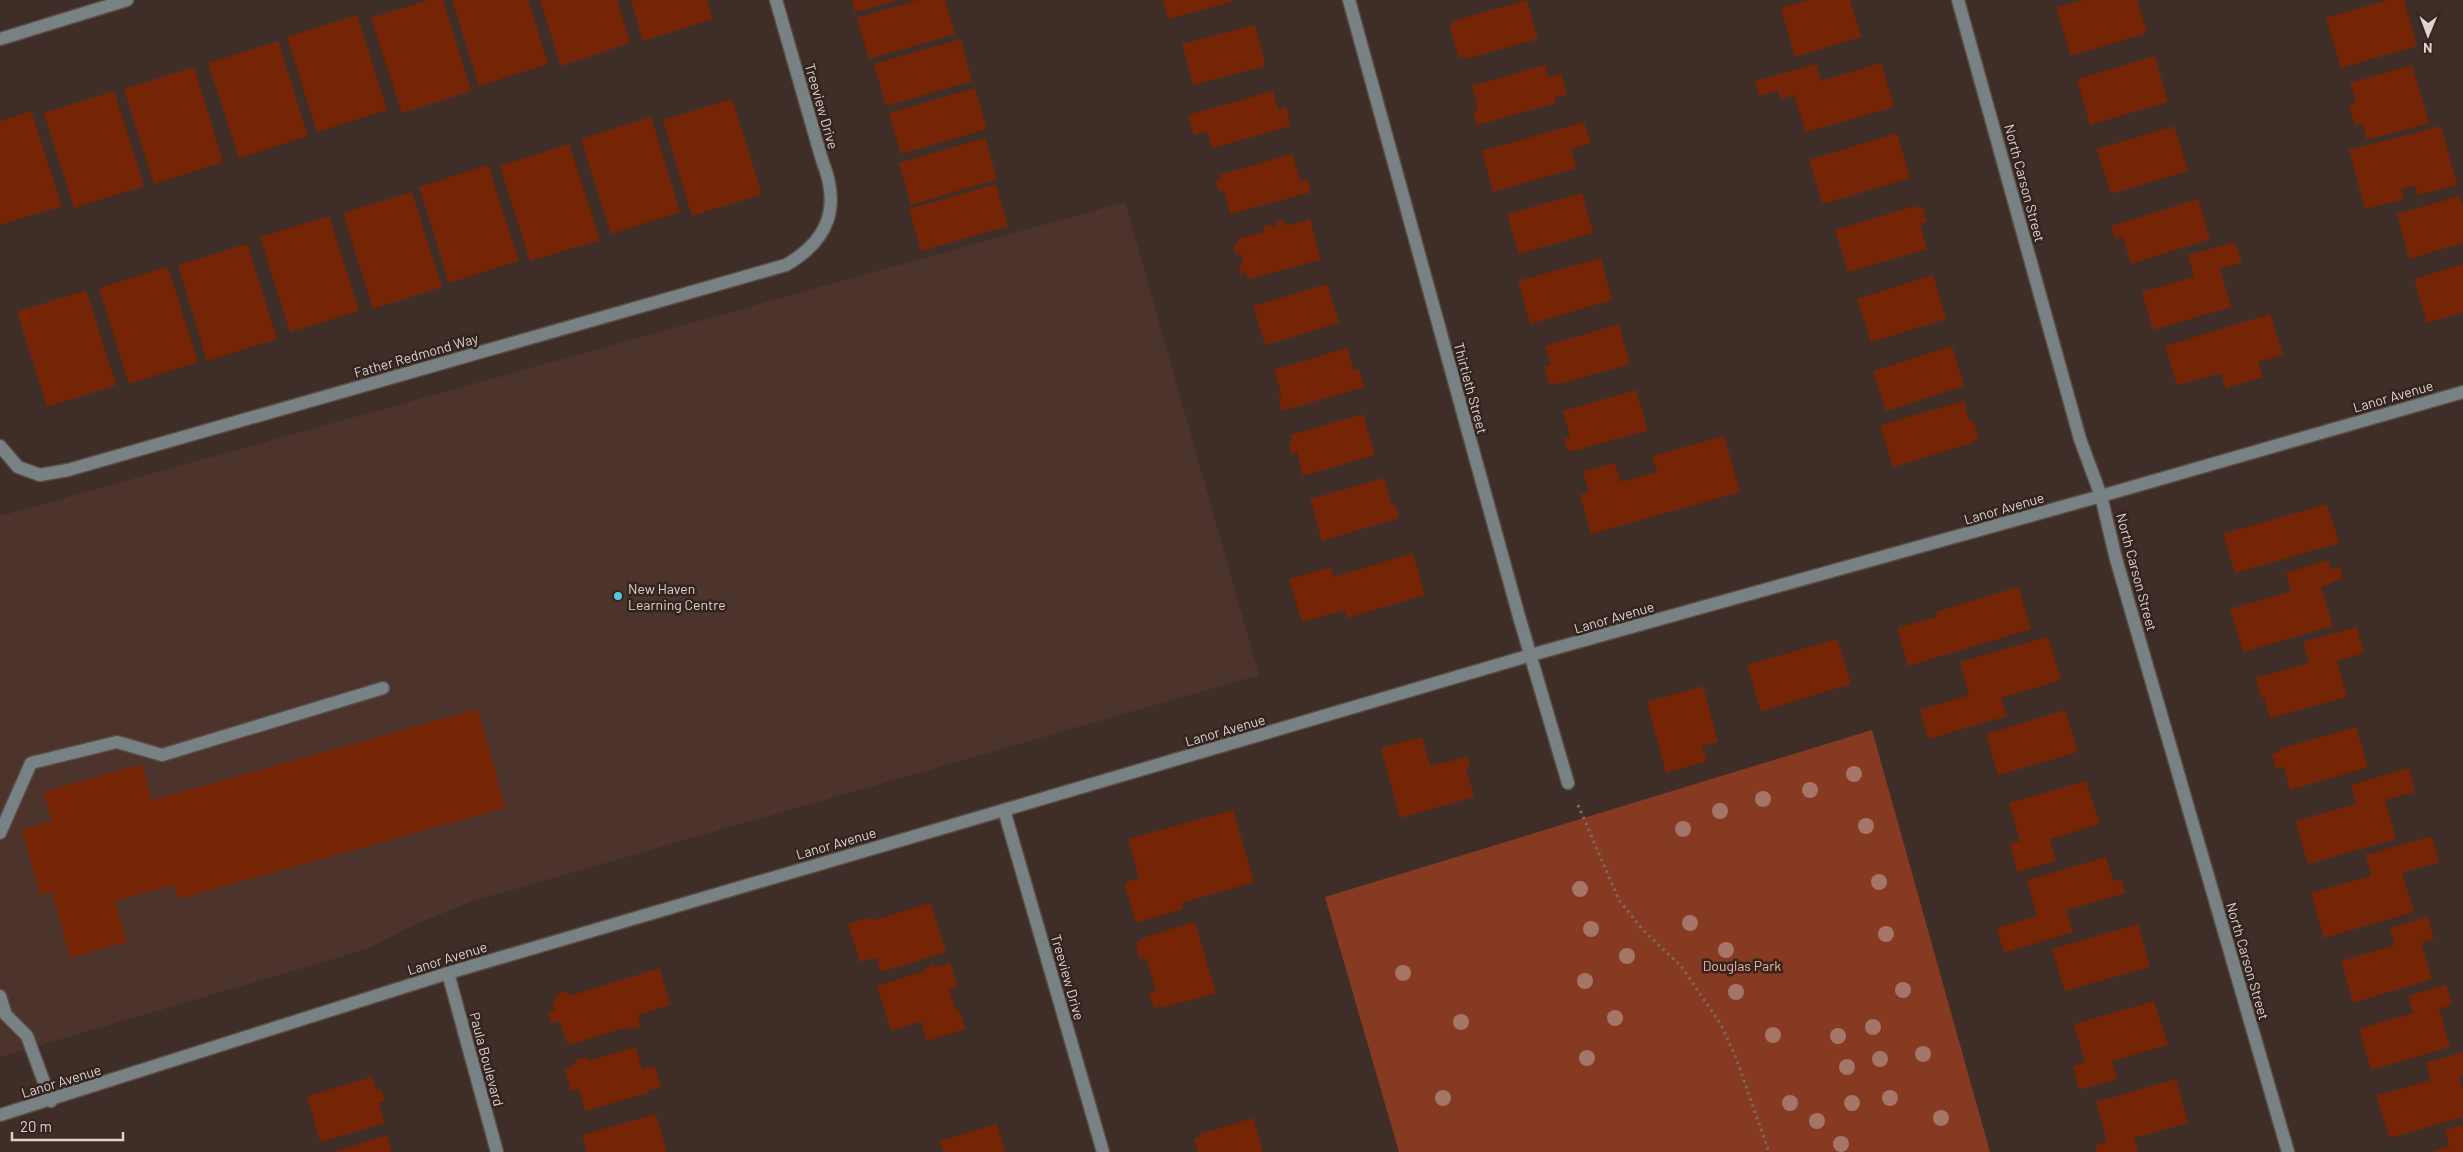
<svg xmlns="http://www.w3.org/2000/svg" width="2463" height="1152" font-family="Barlow,sans-serif">
<rect width="100%" height="100%" fill="#3f2e28"/>
<path fill="#4c342d" d="M 1125,202 L 1259,675 L 473,901 L 416,924 L 367,949 L 0,1057 L 0,516 Z"/>
<path fill="#853a21" d="M 1872,730 L 1990,1152 L 1399,1152 L 1325,897 Z"/>
<g fill="#752505">
<path d="M 428,0 L 443,0 L 471,91 L 402,113 L 371,18 Z"/>
<path d="M 452,0 L 528,0 L 548,64 L 479,86 Z"/>
<path d="M 540,0 L 617,0 L 630,43 L 561,66 Z"/>
<path d="M 631,0 L 707,0 L 713,19 L 643,41 Z"/>
<path d="M 852,0 L 895,0 L 896,1 L 855,12 Z"/>
<path d="M 918,0 L 945,0 L 955,34 L 869,59 L 857,18 Z"/>
<path d="M 1163,0 L 1235,0 L 1235,1 L 1168,19 Z"/>
<path d="M 1527,0 L 1538,39 L 1466,59 L 1465,57 L 1459,58 L 1449,25 L 1454,24 L 1453,21 Z"/>
<path d="M 1808,0 L 1850,0 L 1861,37 L 1795,57 L 1781,8 Z"/>
<path d="M 2083,0 L 2137,0 L 2147,33 L 2071,56 L 2056,8 Z"/>
<path d="M 2388,0 L 2404,0 L 2417,46 L 2341,68 L 2326,18 Z"/>
<path d="M 357,15 L 387,110 L 317,132 L 287,37 Z"/>
<path d="M 1255,25 L 1266,66 L 1193,85 L 1182,44 Z"/>
<path d="M 961,39 L 972,81 L 886,106 L 874,64 Z"/>
<path d="M 278,41 L 308,136 L 239,158 L 208,63 Z"/>
<path d="M 2155,56 L 2168,102 L 2090,125 L 2077,79 Z"/>
<path d="M 1881,63 L 1894,107 L 1806,132 L 1794,95 L 1780,99 L 1778,91 L 1759,96 L 1755,81 L 1816,64 L 1821,81 Z"/>
<path d="M 1545,65 L 1548,77 L 1561,74 L 1567,94 L 1554,98 L 1556,103 L 1477,125 L 1473,111 L 1478,110 L 1472,86 Z"/>
<path d="M 2412,65 L 2429,123 L 2367,140 L 2362,123 L 2355,125 L 2349,105 L 2356,103 L 2350,83 Z"/>
<path d="M 194,67 L 223,162 L 154,184 L 124,89 Z"/>
<path d="M 975,88 L 987,129 L 901,154 L 889,113 Z"/>
<path d="M 114,91 L 144,186 L 74,208 L 44,113 Z"/>
<path d="M 1273,91 L 1278,110 L 1286,107 L 1291,126 L 1212,148 L 1207,131 L 1194,135 L 1188,115 Z"/>
<path d="M 732,99 L 762,194 L 692,216 L 663,120 Z"/>
<path d="M 31,111 L 62,206 L 0,225 L 0,121 Z"/>
<path d="M 651,117 L 680,212 L 611,234 L 581,139 Z"/>
<path d="M 1584,122 L 1591,143 L 1571,149 L 1576,168 L 1493,192 L 1482,151 Z"/>
<path d="M 2174,126 L 2188,171 L 2111,194 L 2097,149 Z"/>
<path d="M 2441,126 L 2457,185 L 2418,195 L 2415,186 L 2401,189 L 2404,199 L 2365,209 L 2349,150 Z"/>
<path d="M 1897,133 L 1910,178 L 1823,204 L 1809,160 Z"/>
<path d="M 985,138 L 997,179 L 911,205 L 899,163 Z"/>
<path d="M 569,144 L 600,240 L 530,261 L 500,166 Z"/>
<path d="M 1292,154 L 1300,181 L 1307,179 L 1311,192 L 1230,214 L 1224,191 L 1219,192 L 1216,181 L 1221,180 L 1219,175 Z"/>
<path d="M 488,165 L 519,261 L 449,283 L 419,187 Z"/>
<path d="M 996,184 L 1008,226 L 921,251 L 909,209 Z"/>
<path d="M 412,192 L 442,287 L 373,309 L 343,213 Z"/>
<path d="M 1582,193 L 1593,233 L 1519,254 L 1507,214 Z"/>
<path d="M 2460,196 L 2463,207 L 2463,243 L 2409,259 L 2397,214 Z"/>
<path d="M 2198,199 L 2210,239 L 2131,264 L 2123,237 L 2115,239 L 2111,226 Z"/>
<path d="M 1915,206 L 1916,208 L 1922,206 L 1927,222 L 1920,224 L 1927,249 L 1848,272 L 1835,230 Z"/>
<path d="M 329,216 L 359,311 L 290,332 L 260,237 Z"/>
<path d="M 1310,219 L 1321,260 L 1248,279 L 1246,272 L 1241,274 L 1239,265 L 1243,264 L 1241,254 L 1236,255 L 1233,246 L 1238,245 L 1237,239 L 1265,232 L 1263,226 L 1272,224 L 1273,229 L 1277,228 L 1276,222 L 1284,220 L 1286,226 Z"/>
<path d="M 2235,242 L 2242,263 L 2220,268 L 2231,307 L 2153,330 L 2142,292 L 2194,277 L 2188,255 Z"/>
<path d="M 247,244 L 277,339 L 207,361 L 178,265 Z"/>
<path d="M 1601,258 L 1612,300 L 1530,324 L 1518,281 Z"/>
<path d="M 2463,264 L 2463,312 L 2427,323 L 2414,279 Z"/>
<path d="M 168,267 L 198,362 L 129,384 L 99,288 Z"/>
<path d="M 1933,275 L 1946,319 L 1871,342 L 1857,299 Z"/>
<path d="M 1327,284 L 1339,323 L 1265,345 L 1253,306 Z"/>
<path d="M 86,290 L 116,385 L 47,407 L 17,312 Z"/>
<path d="M 2270,314 L 2283,355 L 2258,362 L 2263,377 L 2226,388 L 2221,373 L 2177,385 L 2165,346 Z"/>
<path d="M 1619,324 L 1630,364 L 1555,385 L 1555,383 L 1549,384 L 1544,367 L 1551,365 L 1545,346 Z"/>
<path d="M 1952,346 L 1964,386 L 1886,411 L 1873,371 Z"/>
<path d="M 1347,348 L 1354,370 L 1359,369 L 1364,387 L 1282,411 L 1278,397 L 1282,396 L 1274,370 Z"/>
<path d="M 1636,390 L 1648,430 L 1574,451 L 1574,450 L 1568,451 L 1564,439 L 1570,437 L 1563,411 Z"/>
<path d="M 1964,401 L 1969,421 L 1973,420 L 1979,439 L 1972,441 L 1972,443 L 1893,467 L 1880,425 Z"/>
<path d="M 1363,414 L 1375,455 L 1303,476 L 1297,452 L 1292,454 L 1289,442 L 1292,441 L 1291,435 Z"/>
<path d="M 1724,436 L 1740,492 L 1591,534 L 1580,495 L 1589,492 L 1583,471 L 1615,463 L 1620,482 L 1657,472 L 1652,456 Z"/>
<path d="M 1384,478 L 1392,506 L 1395,504 L 1399,516 L 1396,519 L 1322,541 L 1310,499 Z"/>
<path d="M 2327,504 L 2339,543 L 2235,573 L 2223,534 Z"/>
<path d="M 1413,553 L 1425,595 L 1347,618 L 1345,610 L 1302,622 L 1289,579 L 1331,567 L 1334,577 Z"/>
<path d="M 2328,560 L 2330,569 L 2340,567 L 2343,578 L 2321,587 L 2333,626 L 2243,652 L 2230,609 L 2291,591 L 2286,573 Z"/>
<path d="M 2018,587 L 2031,629 L 1908,666 L 1897,628 L 1937,617 L 1936,612 Z"/>
<path d="M 2357,627 L 2364,653 L 2337,661 L 2347,697 L 2270,718 L 2264,697 L 2261,698 L 2256,678 L 2309,663 L 2303,642 Z"/>
<path d="M 2048,637 L 2061,680 L 2001,698 L 2007,716 L 1928,739 L 1920,710 L 1969,695 L 1960,662 Z"/>
<path d="M 1837,639 L 1851,684 L 1761,711 L 1747,665 Z"/>
<path d="M 1703,686 L 1718,742 L 1702,746 L 1707,761 L 1666,773 L 1647,702 Z"/>
<path d="M 478,709 L 505,808 L 179,899 L 174,885 L 115,901 L 127,942 L 70,958 L 52,892 L 40,895 L 22,830 L 52,821 L 43,792 L 142,764 L 152,800 Z"/>
<path d="M 2065,710 L 2078,752 L 1998,775 L 1986,734 Z"/>
<path d="M 2356,727 L 2368,767 L 2290,790 L 2284,767 L 2276,769 L 2272,754 L 2279,752 L 2279,749 Z"/>
<path d="M 1422,737 L 1430,766 L 1468,757 L 1470,767 L 1466,768 L 1474,797 L 1400,818 L 1381,748 Z"/>
<path d="M 2409,768 L 2415,792 L 2385,800 L 2396,839 L 2308,864 L 2295,821 L 2356,804 L 2351,785 Z"/>
<path d="M 2086,781 L 2100,824 L 2050,839 L 2056,861 L 2017,872 L 2010,844 L 2020,841 L 2009,803 Z"/>
<path d="M 1233,810 L 1254,882 L 1182,903 L 1183,909 L 1136,923 L 1124,883 L 1139,878 L 1128,839 Z"/>
<path d="M 2432,836 L 2439,862 L 2402,873 L 2414,912 L 2324,938 L 2311,893 L 2371,876 L 2366,855 Z"/>
<path d="M 2106,857 L 2113,881 L 2121,879 L 2125,893 L 2066,910 L 2073,932 L 2004,953 L 1997,928 L 2037,916 L 2027,880 Z"/>
<path d="M 930,903 L 946,952 L 881,972 L 877,957 L 860,962 L 848,924 L 870,917 L 871,921 Z"/>
<path d="M 2428,917 L 2434,939 L 2421,943 L 2432,979 L 2353,1003 L 2341,961 L 2395,945 L 2390,928 Z"/>
<path d="M 1195,922 L 1216,993 L 1161,1008 L 1161,1006 L 1154,1008 L 1149,992 L 1156,990 L 1146,958 L 1140,959 L 1135,943 L 1142,941 L 1141,938 Z"/>
<path d="M 2138,924 L 2150,967 L 2065,991 L 2052,949 Z"/>
<path d="M 950,963 L 958,987 L 949,989 L 956,1010 L 959,1009 L 965,1029 L 927,1041 L 921,1021 L 891,1031 L 877,986 L 927,970 L 926,967 L 934,964 L 935,968 Z"/>
<path d="M 660,968 L 670,1005 L 638,1015 L 641,1026 L 627,1030 L 627,1027 L 568,1045 L 559,1021 L 551,1023 L 548,1012 L 555,1010 L 552,1001 L 557,1000 L 556,995 L 568,991 L 569,996 Z"/>
<path d="M 2446,985 L 2452,1005 L 2439,1009 L 2450,1047 L 2371,1070 L 2359,1029 L 2413,1013 L 2408,996 Z"/>
<path d="M 2154,1001 L 2168,1045 L 2112,1061 L 2117,1079 L 2079,1090 L 2073,1066 L 2085,1063 L 2074,1024 Z"/>
<path d="M 636,1047 L 642,1070 L 655,1066 L 661,1087 L 648,1090 L 648,1093 L 585,1111 L 580,1092 L 577,1089 L 571,1091 L 565,1069 L 572,1067 L 571,1065 L 575,1064 L 575,1060 L 586,1057 L 588,1061 Z"/>
<path d="M 2463,1052 L 2463,1075 L 2459,1076 L 2463,1090 L 2463,1117 L 2390,1138 L 2376,1096 L 2431,1080 L 2426,1063 Z"/>
<path d="M 372,1077 L 376,1090 L 381,1089 L 385,1101 L 379,1103 L 385,1123 L 320,1142 L 307,1096 Z"/>
<path d="M 2176,1079 L 2188,1123 L 2134,1138 L 2138,1152 L 2097,1152 L 2095,1146 L 2107,1141 L 2096,1102 Z"/>
<path d="M 656,1114 L 667,1152 L 587,1152 L 582,1135 Z"/>
<path d="M 1253,1118 L 1263,1152 L 1198,1152 L 1194,1138 L 1201,1137 L 1200,1134 Z"/>
<path d="M 997,1124 L 1005,1152 L 943,1152 L 940,1141 Z"/>
<path d="M 2463,1125 L 2463,1152 L 2432,1152 L 2449,1146 L 2445,1130 Z"/>
<path d="M 387,1135 L 392,1152 L 333,1152 Z"/>
</g>
<g fill="none" stroke-linecap="round" stroke-linejoin="round">
<defs>
<g id="minor">
<path d="M 1349,0 L 1518,613 L 1568,783"/>
<path d="M 1958,0 L 2080,439 L 2101,496 L 2116,559 L 2288,1152"/>
<path d="M 0,39 L 127,0"/>
<path d="M 0,446 L 18,467 L 40,475 L 68,470 L 786,265 C 829,240 841,207 822,160 L 776,0"/>
<path d="M 1004,810 L 1103,1152"/>
<path d="M 0,833 L 31,763 L 117,742 L 162,755 L 383,688"/>
<path d="M 448,973 L 497,1152"/>
<path d="M 0,996 L 6,1015 L 27,1036 L 51,1101"/>
<path d="M 0,1115 L 448,973 L 1004,810 L 1531,655 L 2101,496 L 2463,392"/>
</g>
</defs>
<use href="#minor" stroke="#5c4c46" stroke-width="15"/>
<path stroke="#786964" stroke-width="3" stroke-dasharray="2.5 4" stroke-linecap="butt" d="M 1578,805 L 1619,900 L 1643,930 L 1681,966 L 1720,1023 L 1735,1055 L 1769,1152"/>
<use href="#minor" stroke="#788284" stroke-width="12"/>
</g>
<g fill="#a57667">
<circle cx="1854" cy="774" r="8"/>
<circle cx="1810" cy="790" r="8"/>
<circle cx="1763" cy="799" r="8"/>
<circle cx="1720" cy="811" r="8"/>
<circle cx="1866" cy="826" r="8"/>
<circle cx="1683" cy="829" r="8"/>
<circle cx="1879" cy="882" r="8"/>
<circle cx="1580" cy="889" r="8"/>
<circle cx="1690" cy="923" r="8"/>
<circle cx="1591" cy="929" r="8"/>
<circle cx="1886" cy="934" r="8"/>
<circle cx="1726" cy="950" r="8"/>
<circle cx="1627" cy="956" r="8"/>
<circle cx="1403" cy="973" r="8"/>
<circle cx="1585" cy="981" r="8"/>
<circle cx="1903" cy="990" r="8"/>
<circle cx="1736" cy="992" r="8"/>
<circle cx="1615" cy="1018" r="8"/>
<circle cx="1461" cy="1022" r="8"/>
<circle cx="1873" cy="1027" r="8"/>
<circle cx="1773" cy="1035" r="8"/>
<circle cx="1838" cy="1036" r="8"/>
<circle cx="1923" cy="1054" r="8"/>
<circle cx="1587" cy="1058" r="8"/>
<circle cx="1880" cy="1059" r="8"/>
<circle cx="1847" cy="1067" r="8"/>
<circle cx="1443" cy="1098" r="8"/>
<circle cx="1890" cy="1098" r="8"/>
<circle cx="1790" cy="1103" r="8"/>
<circle cx="1852" cy="1103" r="8"/>
<circle cx="1941" cy="1118" r="8"/>
<circle cx="1817" cy="1121" r="8"/>
<circle cx="1841" cy="1144" r="8"/>
</g>
<circle fill="#53cadc" stroke="#34241f" stroke-width="2" cx="618" cy="596" r="5"/>
<g text-anchor="middle" dominant-baseline="central" stroke-width="5" stroke-linejoin="round" paint-order="stroke">
<g font-size="14" fill="#ded3cf" stroke="#34241f">
<text transform="translate(822 106) rotate(74)">Treeview Drive</text>
<text transform="translate(2025 183) rotate(75)">North Carson Street</text>
<text transform="translate(416 355) rotate(-16)">Father Redmond Way</text>
<text transform="translate(1471 388) rotate(75)">Thirtieth Street</text>
<text transform="translate(2393 396) rotate(-16)">Lanor Avenue</text>
<text transform="translate(2004 508) rotate(-16)">Lanor Avenue</text>
<text transform="translate(2137 572) rotate(75)">North Carson Street</text>
<text transform="translate(1614 617) rotate(-16)">Lanor Avenue</text>
<text transform="translate(1225 730) rotate(-16)">Lanor Avenue</text>
<text transform="translate(836 843) rotate(-16)">Lanor Avenue</text>
<text transform="translate(447 958) rotate(-17)">Lanor Avenue</text>
<text transform="translate(2248 961) rotate(74)">North Carson Street</text>
<text transform="translate(1068 977) rotate(74)">Treeview Drive</text>
<text transform="translate(487 1059) rotate(75)">Paula Boulevard</text>
<text transform="translate(61 1081) rotate(-17)">Lanor Avenue</text>
</g>
<g font-size="14" fill="#ded3cf" stroke="#34241f" text-anchor="start">
<text x="628" y="588">New Haven<tspan x="628" dy="16">Learning Centre</tspan></text>
</g>
<g font-size="14" fill="#f8b19b" stroke="#34241f">
<text x="1742" y="965">Douglas Park</text>
</g>
</g>
<g transform="translate(2428 35) rotate(181)" stroke="#34241f" stroke-width="4" paint-order="stroke">
<path d="M0-4L9 19L0 12L-9 19Z" fill="#ded3cf"/>
<text y="-8" font-size="14" font-weight="bold" text-anchor="middle" fill="#ded3cf">N</text>
</g>
<path d="M12 1132v8h111v-8" fill="none" stroke="#ded3cf" stroke-width="2.5"/>
<text x="20" y="1132" font-size="15" fill="#ded3cf" stroke="#34241f" stroke-width="4" paint-order="stroke">20 m</text>
</svg>
